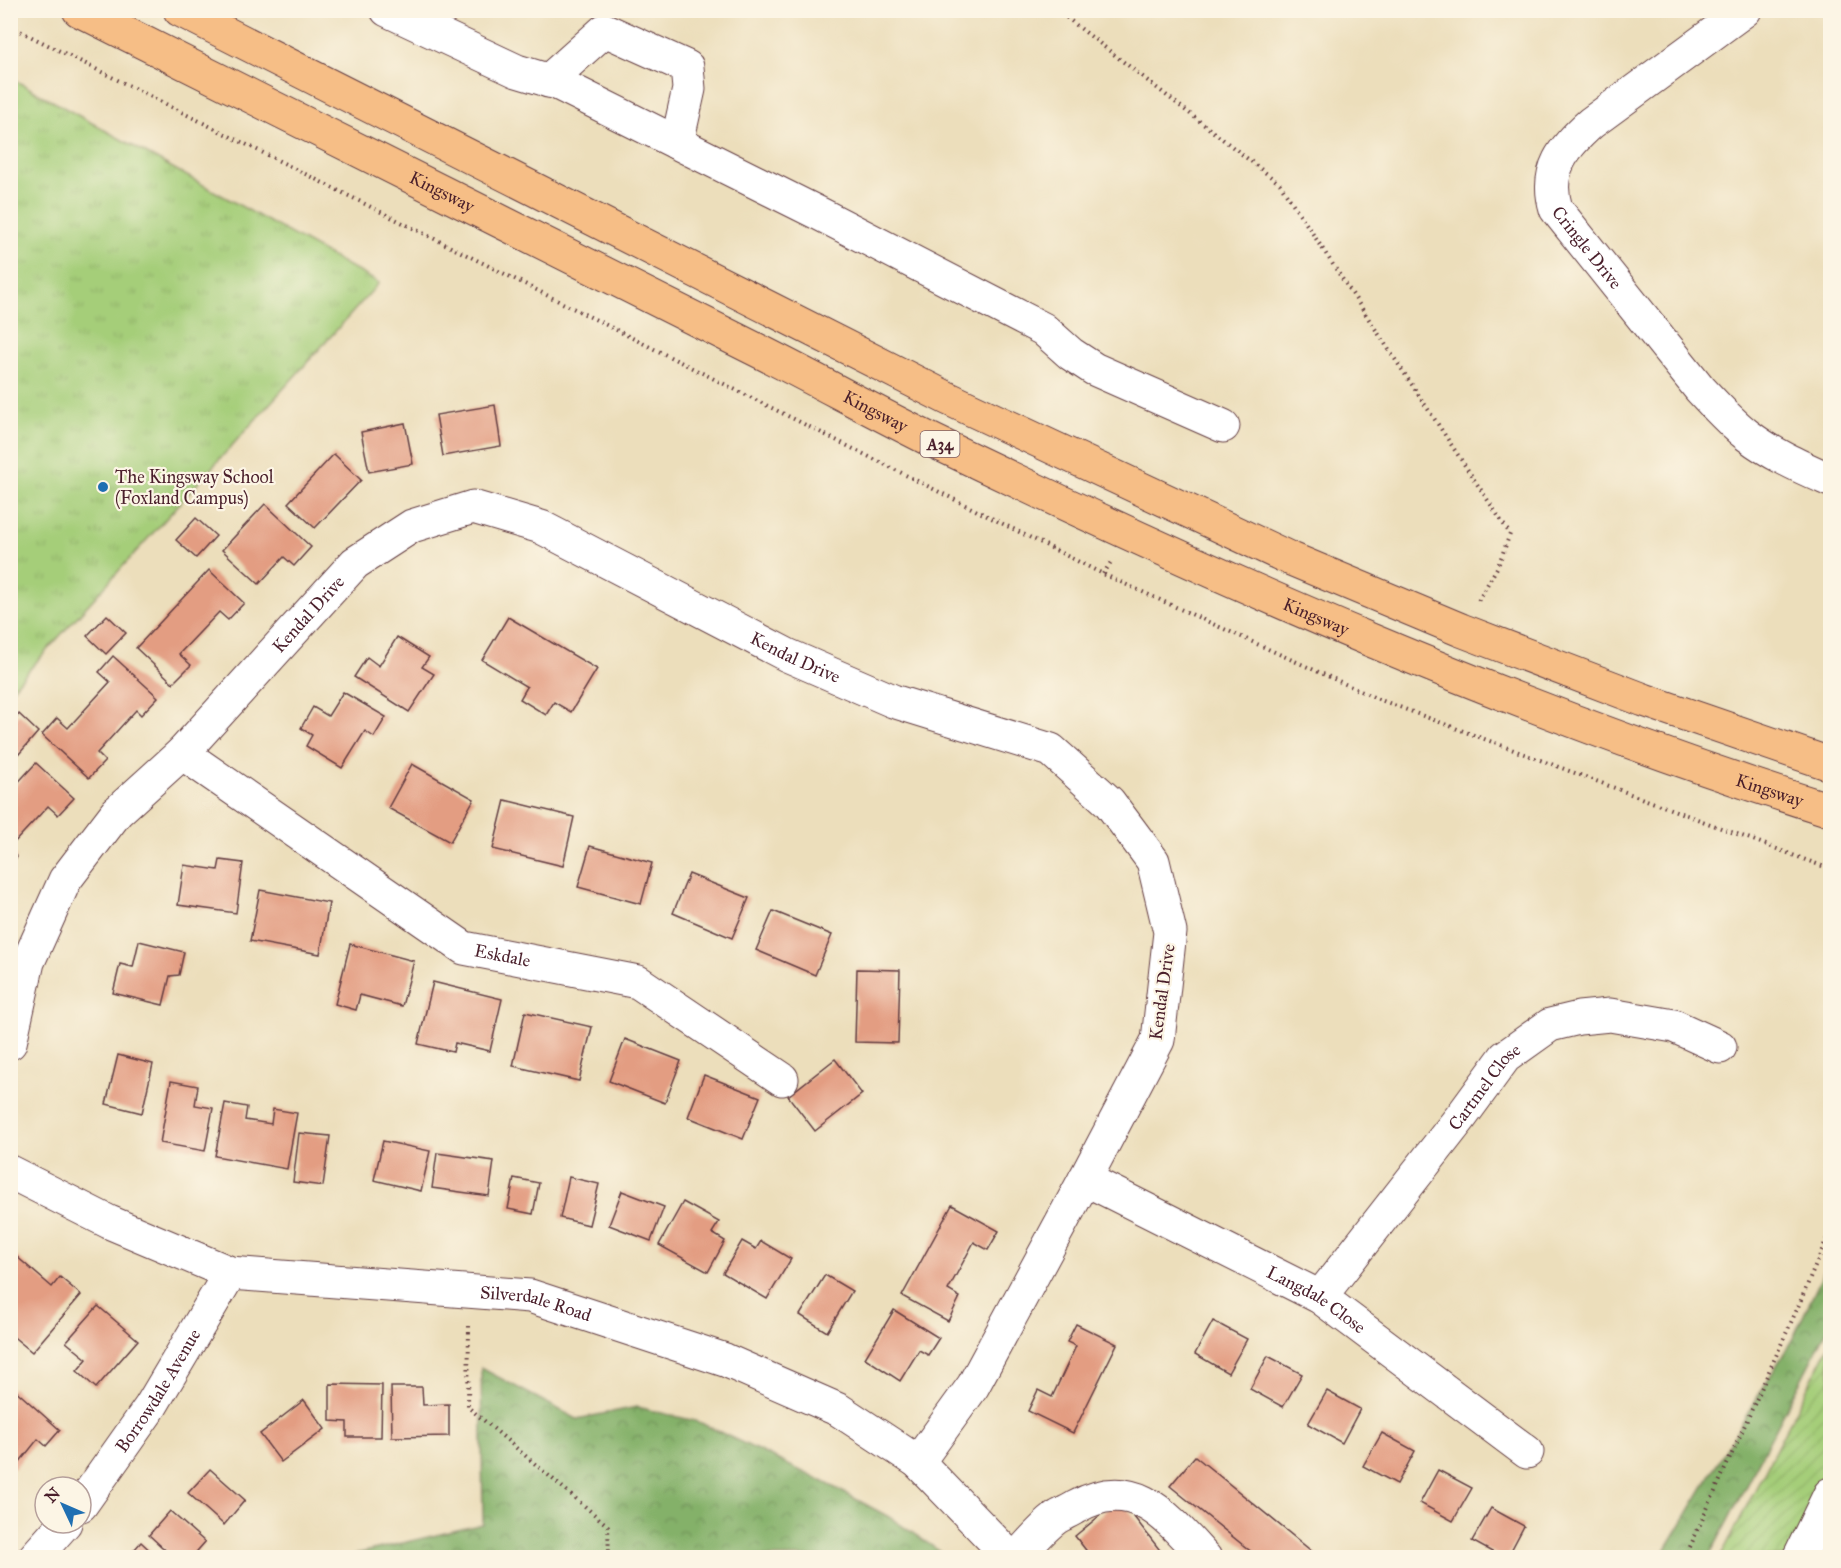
<svg xmlns="http://www.w3.org/2000/svg" width="1841" height="1568" font-family="'IM FELL Great Primer',serif">
<defs>
<pattern id="forest-crowns" width="20" height="18" patternUnits="userSpaceOnUse" patternTransform="scale(1.5)"><rect width="20" height="18" fill="#84b169"/><path d="M2 6a3 3 0 1 1 6 0M12 15a3 3 0 1 1 6 0" fill="none" stroke="#6e8f57"/></pattern>
<pattern id="park-tufts" width="24" height="20" patternUnits="userSpaceOnUse" patternTransform="scale(1.5)"><rect width="24" height="20" fill="#a5ce79"/><path d="M3 7l-1-3M5 7V3M7 7l1-3M15 17l-1-3M17 17v-4M19 17l1-3" fill="none" stroke="#90b069"/></pattern>
<pattern id="garden-furrows" width="10" height="10" patternUnits="userSpaceOnUse" patternTransform="scale(1.5)"><rect width="10" height="10" fill="#a5ce79"/><path d="M-1 1l2-2M0 10L10 0M9 11l2-2" fill="none" stroke="#90b069"/></pattern>
</defs>
<rect width="100%" height="100%" fill="#fcf5e5"/>
<filter id="ink" filterUnits="userSpaceOnUse"><feTurbulence type="fractalNoise" baseFrequency=".0167" numOctaves="2"/><feDisplacementMap in="SourceGraphic" scale="12" xChannelSelector="R" yChannelSelector="G"/><feConvolveMatrix kernelMatrix="1 2 1 2 8 2 1 2 1" color-interpolation-filters="sRGB"/></filter>
<filter id="wash" filterUnits="userSpaceOnUse"><feTurbulence type="fractalNoise" baseFrequency=".008" numOctaves="4" result="noise"/><feDisplacementMap in="SourceGraphic" scale="24" xChannelSelector="R" yChannelSelector="G"/><feGaussianBlur stdDeviation="1.35" result="paint"/><feColorMatrix in="noise" values="0 0 0 0 0 0 0 0 0 0 0 0 0 0 0 0 0 1.4 0 .05"/><feComposite in="paint" operator="in"/></filter>
<g filter="url(#wash)">
<rect width="100%" height="100%" fill="#ecdebb"/>
<g fill="url(#forest-crowns)" stroke="#67684a" stroke-width="1.5">
<path d="M 1830,1259 L 1830,1324 L 1709,1557 L 1661,1557 L 1792,1340 Z"/>
<path d="M 481,1368 L 577,1419 L 637,1407 L 699,1422 L 826,1483 L 889,1517 L 948,1557 L 352,1557 L 356,1554 L 483,1524 Z"/>
</g>
<path fill="url(#park-tufts)" stroke="#787652" stroke-width="1.5" d="M 11,78 L 379,283 L 11,690 Z"/>
<g fill="url(#garden-furrows)" stroke="#787652" stroke-width="1.5">
<path d="M 1830,1344 L 1830,1495 L 1799,1557 L 1720,1558 Z"/>
<path d="M 1830,1509 L 1830,1557 L 1806,1557 Z"/>
</g>
<g id="blocks">
<g fill="#e39d82">
<path d="M 495,405 L 501,446 L 443,456 L 436,415 Z"/>
<path d="M 405,423 L 413,464 L 369,472 L 361,432 Z"/>
<path d="M 334,454 L 361,480 L 315,528 L 288,503 Z"/>
<path d="M 265,504 L 311,547 L 294,566 L 284,557 L 259,584 L 222,550 Z"/>
<path d="M 196,518 L 216,536 L 196,558 L 176,540 Z"/>
<path d="M 209,570 L 244,603 L 228,620 L 219,612 L 179,654 L 191,665 L 173,683 L 136,648 Z"/>
<path d="M 107,615 L 126,633 L 106,654 L 87,636 Z"/>
<path d="M 508,617 L 597,669 L 571,712 L 554,702 L 546,715 L 520,699 L 527,687 L 482,660 Z"/>
<path d="M 397,637 L 429,657 L 422,667 L 434,674 L 409,712 L 354,677 L 367,657 L 379,666 Z"/>
<path d="M 113,656 L 158,697 L 141,715 L 136,710 L 97,753 L 105,761 L 89,778 L 42,735 L 57,718 L 68,728 L 110,682 L 99,672 Z"/>
<path d="M 343,692 L 386,717 L 374,737 L 365,731 L 342,768 L 306,746 L 312,735 L 301,728 L 313,707 L 328,716 Z"/>
<path d="M 19,714 L 38,732 L 19,754 L 10,746 L 10,723 Z"/>
<path d="M 36,763 L 74,798 L 58,815 L 48,806 L 10,847 L 10,791 Z"/>
<path d="M 412,764 L 474,799 L 450,842 L 388,808 Z"/>
<path d="M 505,800 L 574,817 L 563,866 L 493,849 Z"/>
<path d="M 590,846 L 652,863 L 641,904 L 578,887 Z"/>
<path d="M 10,851 L 17,857 L 10,864 Z"/>
<path d="M 220,860 L 243,863 L 236,913 L 178,905 L 184,865 L 218,870 Z"/>
<path d="M 689,874 L 749,898 L 732,938 L 673,913 Z"/>
<path d="M 260,890 L 329,903 L 320,954 L 250,941 Z"/>
<path d="M 773,911 L 832,935 L 815,975 L 756,950 Z"/>
<path d="M 139,941 L 184,952 L 179,975 L 170,976 L 163,1005 L 113,993 L 120,964 L 133,967 Z"/>
<path d="M 350,944 L 414,961 L 402,1006 L 360,995 L 356,1010 L 335,1004 Z"/>
<path d="M 857,969 L 900,970 L 898,1043 L 855,1042 Z"/>
<path d="M 433,982 L 502,999 L 490,1051 L 455,1043 L 453,1052 L 418,1044 Z"/>
<path d="M 525,1012 L 592,1027 L 579,1081 L 513,1066 Z"/>
<path d="M 625,1039 L 681,1061 L 665,1103 L 609,1081 Z"/>
<path d="M 118,1055 L 153,1064 L 142,1113 L 106,1104 Z"/>
<path d="M 835,1059 L 862,1094 L 815,1131 L 788,1096 Z"/>
<path d="M 704,1075 L 760,1097 L 743,1139 L 688,1117 Z"/>
<path d="M 171,1081 L 198,1086 L 195,1105 L 213,1108 L 205,1151 L 160,1143 Z"/>
<path d="M 225,1103 L 247,1107 L 245,1120 L 271,1124 L 273,1109 L 297,1113 L 287,1169 L 215,1156 Z"/>
<path d="M 299,1133 L 330,1136 L 323,1186 L 293,1182 Z"/>
<path d="M 383,1141 L 430,1151 L 421,1191 L 374,1180 Z"/>
<path d="M 437,1153 L 494,1161 L 489,1196 L 432,1188 Z"/>
<path d="M 569,1177 L 599,1184 L 589,1225 L 560,1218 Z"/>
<path d="M 514,1178 L 539,1183 L 533,1214 L 508,1209 Z"/>
<path d="M 622,1191 L 664,1207 L 651,1241 L 609,1225 Z"/>
<path d="M 683,1202 L 719,1222 L 712,1233 L 725,1241 L 708,1272 L 659,1245 Z"/>
<path d="M 952,1205 L 999,1231 L 988,1250 L 974,1242 L 948,1290 L 960,1297 L 948,1321 L 902,1296 Z"/>
<path d="M 742,1241 L 756,1249 L 761,1241 L 791,1259 L 767,1299 L 723,1273 Z"/>
<path d="M 16,1256 L 52,1287 L 60,1277 L 81,1295 L 32,1352 L 10,1334 L 10,1263 Z"/>
<path d="M 825,1275 L 852,1291 L 827,1332 L 800,1315 Z"/>
<path d="M 98,1306 L 138,1340 L 96,1388 L 77,1371 L 87,1359 L 66,1342 Z"/>
<path d="M 894,1310 L 939,1338 L 928,1355 L 919,1350 L 900,1381 L 865,1358 Z"/>
<path d="M 1213,1321 L 1247,1339 L 1228,1373 L 1195,1354 Z"/>
<path d="M 1076,1324 L 1117,1344 L 1073,1433 L 1028,1411 L 1038,1390 L 1052,1397 L 1076,1346 L 1067,1342 Z"/>
<path d="M 1268,1356 L 1302,1374 L 1283,1407 L 1250,1389 Z"/>
<path d="M 330,1384 L 382,1385 L 381,1437 L 347,1437 L 347,1422 L 330,1421 Z"/>
<path d="M 391,1387 L 422,1387 L 423,1405 L 449,1404 L 449,1436 L 392,1437 Z"/>
<path d="M 13,1388 L 60,1430 L 46,1446 L 38,1439 L 14,1469 L 10,1466 L 10,1391 Z"/>
<path d="M 1327,1391 L 1360,1409 L 1342,1443 L 1308,1424 Z"/>
<path d="M 304,1400 L 325,1429 L 281,1462 L 260,1434 Z"/>
<path d="M 1382,1433 L 1415,1451 L 1397,1484 L 1363,1466 Z"/>
<path d="M 1195,1456 L 1320,1558 L 1259,1558 L 1170,1486 Z"/>
<path d="M 210,1469 L 245,1500 L 224,1525 L 188,1493 Z"/>
<path d="M 1438,1470 L 1472,1488 L 1453,1521 L 1420,1503 Z"/>
<path d="M 1120,1499 L 1166,1558 L 1092,1558 L 1075,1536 Z"/>
<path d="M 1491,1508 L 1524,1526 L 1507,1558 L 1503,1558 L 1472,1541 Z"/>
<path d="M 170,1511 L 205,1542 L 191,1558 L 174,1558 L 149,1535 Z"/>
<path d="M 141,1542 L 158,1558 L 127,1558 Z"/>
</g>
</g>
</g>
<g filter="url(#ink)">
<use href="#blocks" fill-opacity="0" stroke="#623c41" stroke-width="1.5"/>
<g fill="none" stroke-linecap="round" stroke-linejoin="round">
<defs>
<g id="minor">
<path d="M 387,10 L 517,71 L 557,83 L 822,215 L 1043,329 L 1071,354 L 1094,369 L 1223,426"/>
<path id="s1" d="M 1745,10 L 1591,123 C 1564,147 1544,170 1556,209 L 1700,389 C 1715,405 1730,422 1747,435 C 1773,455 1801,467 1830,480"/>
<path d="M 548,81 L 605,30 L 687,67 L 689,89 L 677,143"/>
<path id="s2" d="M 182,753 L 464,948 L 638,982 L 782,1079"/>
<path id="s3" d="M 10,1043 L 28,962 L 65,880 L 117,812 L 182,753 L 355,563 L 412,526 L 473,507 L 541,527 L 787,655 L 893,701 L 1051,750 L 1109,802 L 1153,861 L 1170,932 L 1158,1040 L 1085,1179 L 973,1386 L 918,1462"/>
<path id="s4" d="M 10,1172 L 109,1222 L 230,1273 L 530,1296 L 725,1360 L 839,1410 L 918,1462 L 1011,1558"/>
<path id="s5" d="M 1085,1179 L 1320,1297 L 1527,1452"/>
<path id="s6" d="M 1320,1297 L 1461,1117 L 1505,1057 L 1550,1025 L 1579,1018 L 1610,1015 L 1674,1026 L 1720,1047"/>
<path id="s7" d="M 81,1505 L 151,1406 L 230,1273"/>
<path d="M 34,1558 L 65,1523"/>
<path d="M 1016,1558 C 1029,1545 1041,1529 1056,1518 C 1062,1514 1070,1511 1076,1507 C 1135,1474 1167,1517 1205,1558"/>
<path d="M 1799,1558 L 1830,1494"/>
</g>
<g id="highway">
<path id="s8" d="M 79,10 C 305,123 530,236 755,349 C 813,378 869,409 927,438 C 1220,580 1519,712 1830,810"/>
<path d="M 180,10 L 947,398 L 1289,558 L 1461,630 L 1644,700 L 1830,764"/>
</g>
</defs>
<use href="#minor" stroke="#623c41" stroke-width="35"/>
<use href="#highway" stroke="#623c41" stroke-width="35"/>
<g stroke="#623c41" stroke-width="4" stroke-dasharray="1.5 4.5" stroke-linecap="butt">
<path d="M 1057,10 L 1280,184 L 1510,534 L 1498,566 L 1478,601"/>
<path d="M 10,26 L 1103,574 L 1378,699 L 1830,869"/>
<path d="M 1103,574 L 1111,562"/>
<path d="M 469,1326 L 468,1407 L 608,1526 L 609,1558"/>
<path d="M 1685,1558 L 1798,1307 L 1830,1231"/>
</g>
<use href="#minor" stroke="#fff" stroke-width="33"/>
<use href="#highway" stroke="#f6be86" stroke-width="33"/>
</g>
</g>
<circle fill="#1f6fb2" stroke="#fcf5e5" stroke-width="2" cx="103" cy="487" r="6"/>
<g text-anchor="middle" dominant-baseline="central" stroke-width="4.5" stroke-linejoin="round" paint-order="stroke">
<rect fill="#fcf5e5" stroke="#7f5f63" stroke-width="1.5" x="920.5" y="431" width="39" height="26" rx="4.5"/>
<g font-size="16" font-weight="bold" fill="#4a1f2b">
<text x="940" y="444">A34</text>
</g>
<g font-size="18" fill="#4a1f2b" stroke="#fcf5e5">
<text stroke="none"><textPath href="#s8" startOffset="406">Kingsway</textPath></text>
<text stroke="none"><textPath href="#s1" startOffset="340">Cringle Drive</textPath></text>
<text stroke="none"><textPath href="#s8" startOffset="892">Kingsway</textPath></text>
<text stroke="none"><textPath href="#s3" startOffset="534">Kendal Drive</textPath></text>
<text stroke="none"><textPath href="#s8" startOffset="1378">Kingsway</textPath></text>
<text stroke="none"><textPath href="#s3" startOffset="1092">Kendal Drive</textPath></text>
<text stroke="none"><textPath href="#s8" startOffset="1864">Kingsway</textPath></text>
<text stroke="none"><textPath href="#s2" startOffset="382">Eskdale</textPath></text>
<text transform="translate(1162 992) rotate(-82)">Kendal Drive</text>
<text stroke="none"><textPath href="#s6" startOffset="267">Cartmel Close</textPath></text>
<text stroke="none"><textPath href="#s5" startOffset="261">Langdale Close</textPath></text>
<text stroke="none"><textPath href="#s4" startOffset="550">Silverdale Road</textPath></text>
<text stroke="none"><textPath href="#s7" startOffset="138">Borrowdale Avenue</textPath></text>
</g>
<g font-size="18" fill="#4a1f2b" stroke="#fcf5e5" text-anchor="start">
<text x="115" y="477">The Kingsway School<tspan x="115" dy="21">(Foxland Campus)</tspan></text>
</g>
</g>
<rect width="1841" height="1568" fill="none" stroke="#fcf5e5" stroke-width="36"/>
<g transform="translate(63 1505) rotate(314)"><circle r="28" fill="#fcf5e5" stroke="#b59f9b" stroke-width="1.5"/>
<path d="M0-4.5L10 22L0 15L-10 22Z" fill="#1f6fb2"/>
<text y="-9" font-size="16" font-weight="bold" text-anchor="middle" fill="#4a1f2b">N</text>
</g>
</svg>
